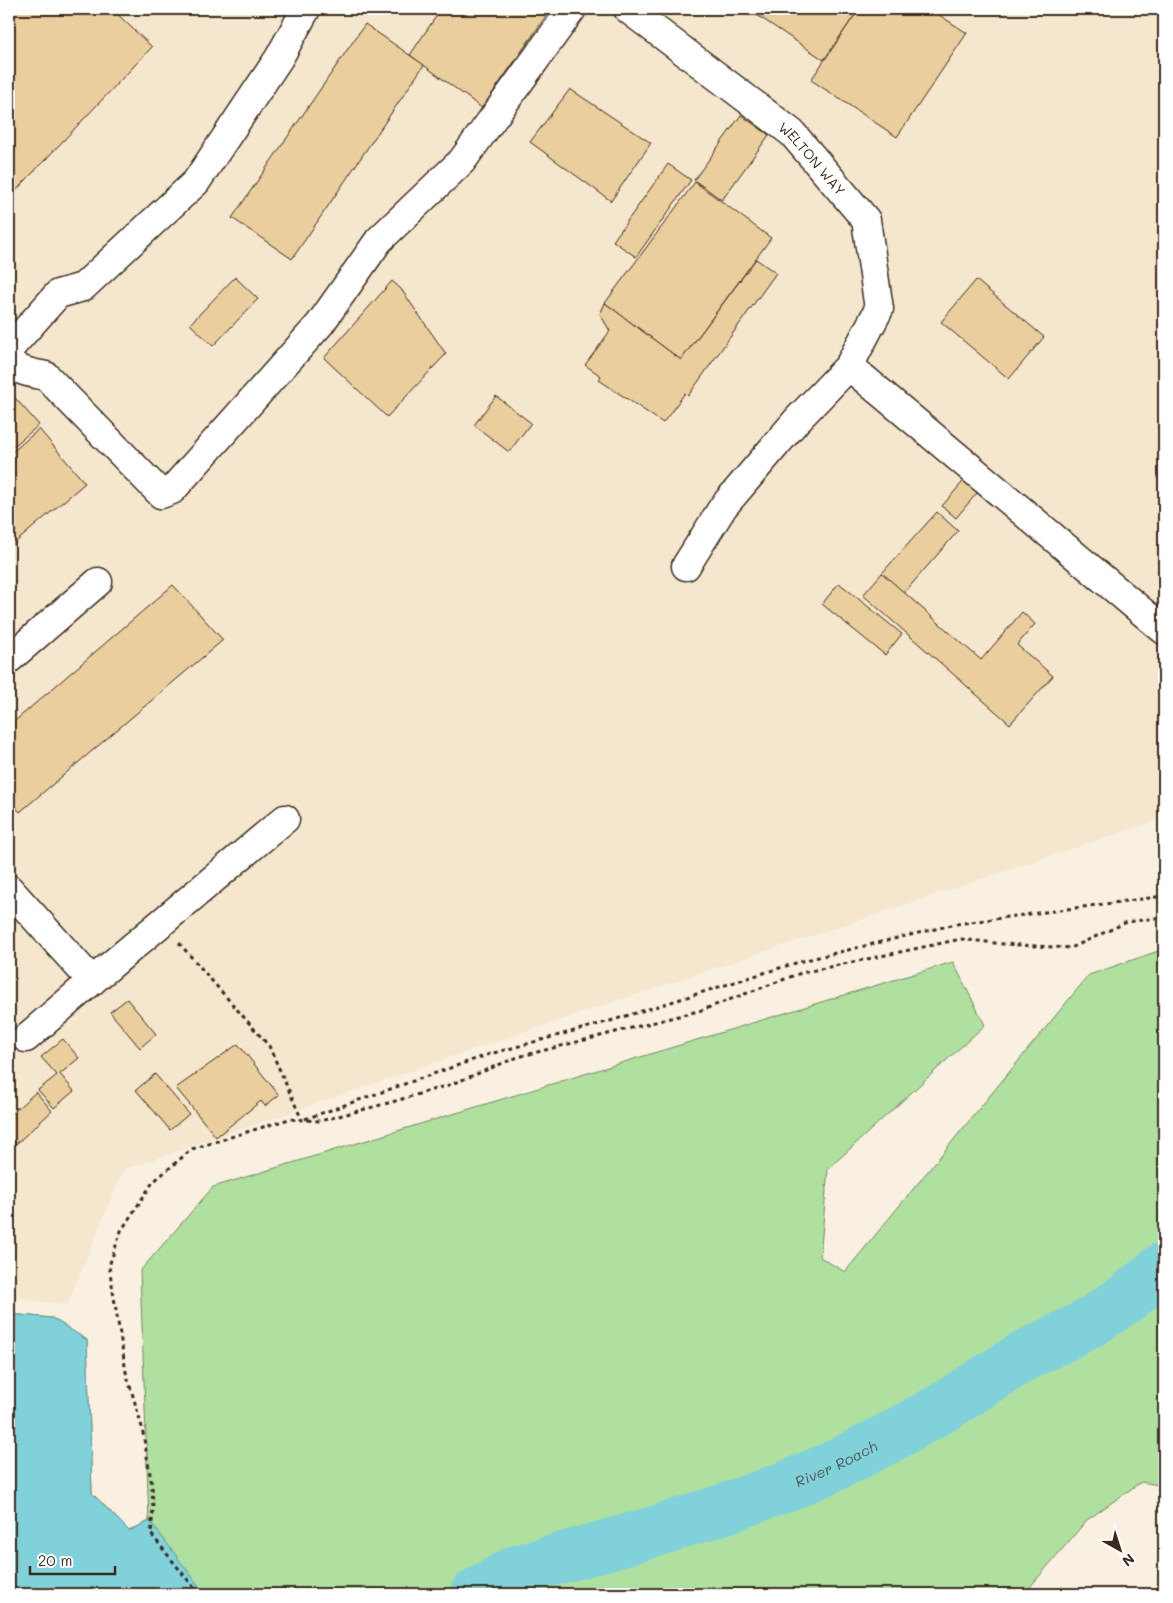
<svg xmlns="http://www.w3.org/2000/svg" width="1173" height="1603" font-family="Mali,sans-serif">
<rect width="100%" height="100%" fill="#f9f0e2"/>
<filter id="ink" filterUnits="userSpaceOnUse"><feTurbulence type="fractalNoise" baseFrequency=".02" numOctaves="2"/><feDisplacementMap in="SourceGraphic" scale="10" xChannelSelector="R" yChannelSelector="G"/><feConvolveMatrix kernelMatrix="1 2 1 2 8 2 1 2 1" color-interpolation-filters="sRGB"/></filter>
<g filter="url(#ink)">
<path fill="#f5e6ce" d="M 9,9 L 1164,9 L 1164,818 L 506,1038 L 123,1170 L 67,1305 L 9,1297 Z"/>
<path fill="#afe0a0" stroke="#75855f" d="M 1164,949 L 1164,1486 L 1141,1482 L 1087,1520 L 1024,1594 L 9,1594 L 9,1314 L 52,1318 L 87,1340 L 92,1493 L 129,1531 L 149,1521 L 140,1271 L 213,1187 L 953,962 L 985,1025 L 828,1169 L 820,1257 L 845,1272 L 1089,975 Z"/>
<path fill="#81d1db" stroke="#658e8f" d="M 9,1314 L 52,1318 L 87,1340 L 92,1493 L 129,1531 L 150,1521 L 205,1594 L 9,1594 Z"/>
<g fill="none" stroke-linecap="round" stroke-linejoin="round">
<path stroke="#81d1db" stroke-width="51" id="s1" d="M 475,1594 L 515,1571 L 660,1530 L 724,1509 L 782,1488 L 834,1466 L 885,1440 L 944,1407 L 1024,1356 L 1088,1324 L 1127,1298 L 1164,1267"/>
</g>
<g fill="#ebce9e" stroke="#3b2a1e">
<path d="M 9,9 L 112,9 L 152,47 L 9,198 Z"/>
<path d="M 441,9 L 551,9 L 482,108 L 410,55 Z"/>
<path d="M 748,9 L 859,9 L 824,60 Z"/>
<path d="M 859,9 L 930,9 L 967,33 L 897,137 L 811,80 Z"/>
<path d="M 365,24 L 424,65 L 292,259 L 232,218 Z"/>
<path d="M 570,89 L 651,143 L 611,201 L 530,142 Z"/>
<path d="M 741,115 L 769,135 L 722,200 L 694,180 Z"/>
<path d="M 668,164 L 691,180 L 636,257 L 613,241 Z"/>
<path d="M 695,182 L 771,238 L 681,360 L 605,303 Z"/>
<path d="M 756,259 L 776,273 L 688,396 L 685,393 L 663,423 L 599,380 L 601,376 L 585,365 L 610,331 L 600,314 L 605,303 L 681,360 Z"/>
<path d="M 235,277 L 258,299 L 213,346 L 190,324 Z"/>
<path d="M 976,280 L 1044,337 L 1009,379 L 941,322 Z"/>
<path d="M 392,281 L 401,289 L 446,354 L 387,417 L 324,358 Z"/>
<path d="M 9,391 L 39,425 L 9,450 Z"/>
<path d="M 496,396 L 531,423 L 509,452 L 474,425 Z"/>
<path d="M 39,429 L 85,483 L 9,548 L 9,455 Z"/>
<path d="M 974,469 L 1000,492 L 990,504 L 977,493 L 956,518 L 942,506 Z"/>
<path d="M 937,512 L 958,531 L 904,593 L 882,573 Z"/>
<path d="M 882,573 L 981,660 L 1022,612 L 1035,624 L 1017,645 L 1053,676 L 1010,724 L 863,595 Z"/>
<path d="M 839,583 L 902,634 L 885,655 L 822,604 Z"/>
<path d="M 173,585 L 223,640 L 20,812 L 9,800 L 9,726 Z"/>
<path d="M 127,999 L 156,1034 L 140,1048 L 110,1012 Z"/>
<path d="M 63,1039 L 79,1058 L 60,1074 L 74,1091 L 54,1108 L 38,1090 L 57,1075 L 41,1057 Z"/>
<path d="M 238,1044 L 279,1095 L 265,1106 L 261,1101 L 216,1137 L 176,1088 Z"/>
<path d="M 155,1074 L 189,1114 L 170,1130 L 136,1090 Z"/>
<path d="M 36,1092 L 52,1111 L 16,1144 L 9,1135 L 9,1116 Z"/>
</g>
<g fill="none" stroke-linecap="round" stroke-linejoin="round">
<defs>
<g id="minor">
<path id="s2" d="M 628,9 L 792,133 L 866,220 L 879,309 L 849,366 L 797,420 L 723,507 L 686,566"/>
<path d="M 9,349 L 58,294 L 83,287 L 196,182 L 279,58 L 306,9"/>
<path d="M 9,359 C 16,372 32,373 46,376 L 161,494 L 172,490 L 320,324 L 379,240 L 462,161 L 572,9"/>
<path d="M 849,366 L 1164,630"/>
<path d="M 9,659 L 98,582"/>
<path d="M 9,889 L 92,981"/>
<path d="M 26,1038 L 92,981 L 285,819"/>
</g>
</defs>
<use href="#minor" stroke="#3b2a1e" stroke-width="31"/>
<g stroke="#3b2a1e" stroke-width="3" stroke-dasharray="4 4" stroke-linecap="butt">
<path d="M 179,943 L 269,1046 L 302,1120"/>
<path d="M 305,1119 L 490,1054 L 607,1022 L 802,961 L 956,924 L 1164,896"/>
<path d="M 199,1594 L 151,1534 L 153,1509 L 152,1486 L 142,1427 L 126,1372 L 109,1266 L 121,1231 L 153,1182 L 192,1149 L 289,1119 L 320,1121 L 392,1102 L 452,1084 L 518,1057 L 702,1010 L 801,973 L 961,939 L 1003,944 L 1071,948 L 1127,922 L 1164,917"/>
</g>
<use href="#minor" stroke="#fff" stroke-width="28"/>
</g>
</g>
<g text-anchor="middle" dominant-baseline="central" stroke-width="4" stroke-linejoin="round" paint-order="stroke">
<g font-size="14" fill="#3b2a1e" stroke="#fff">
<text stroke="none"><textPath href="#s2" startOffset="238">WELTON WAY</textPath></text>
</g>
<g font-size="15" font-style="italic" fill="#505c57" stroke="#fff">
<text stroke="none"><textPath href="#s1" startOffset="385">River Roach</textPath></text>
</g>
</g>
<rect width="1173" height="1603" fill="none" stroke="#fff" stroke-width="30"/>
<rect x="15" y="15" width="1143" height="1573" fill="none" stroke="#3b2a1e" stroke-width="2" filter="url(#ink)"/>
<g transform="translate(1120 1550) rotate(141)" stroke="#ffffff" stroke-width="4" paint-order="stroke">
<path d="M0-4L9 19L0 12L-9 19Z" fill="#3b2a1e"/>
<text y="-8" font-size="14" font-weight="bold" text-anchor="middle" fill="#3b2a1e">N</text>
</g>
<path d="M30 1566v8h85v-8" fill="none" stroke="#3b2a1e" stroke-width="2.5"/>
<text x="38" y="1566" font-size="15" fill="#3b2a1e" stroke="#ffffff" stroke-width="4" paint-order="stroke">20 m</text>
</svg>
